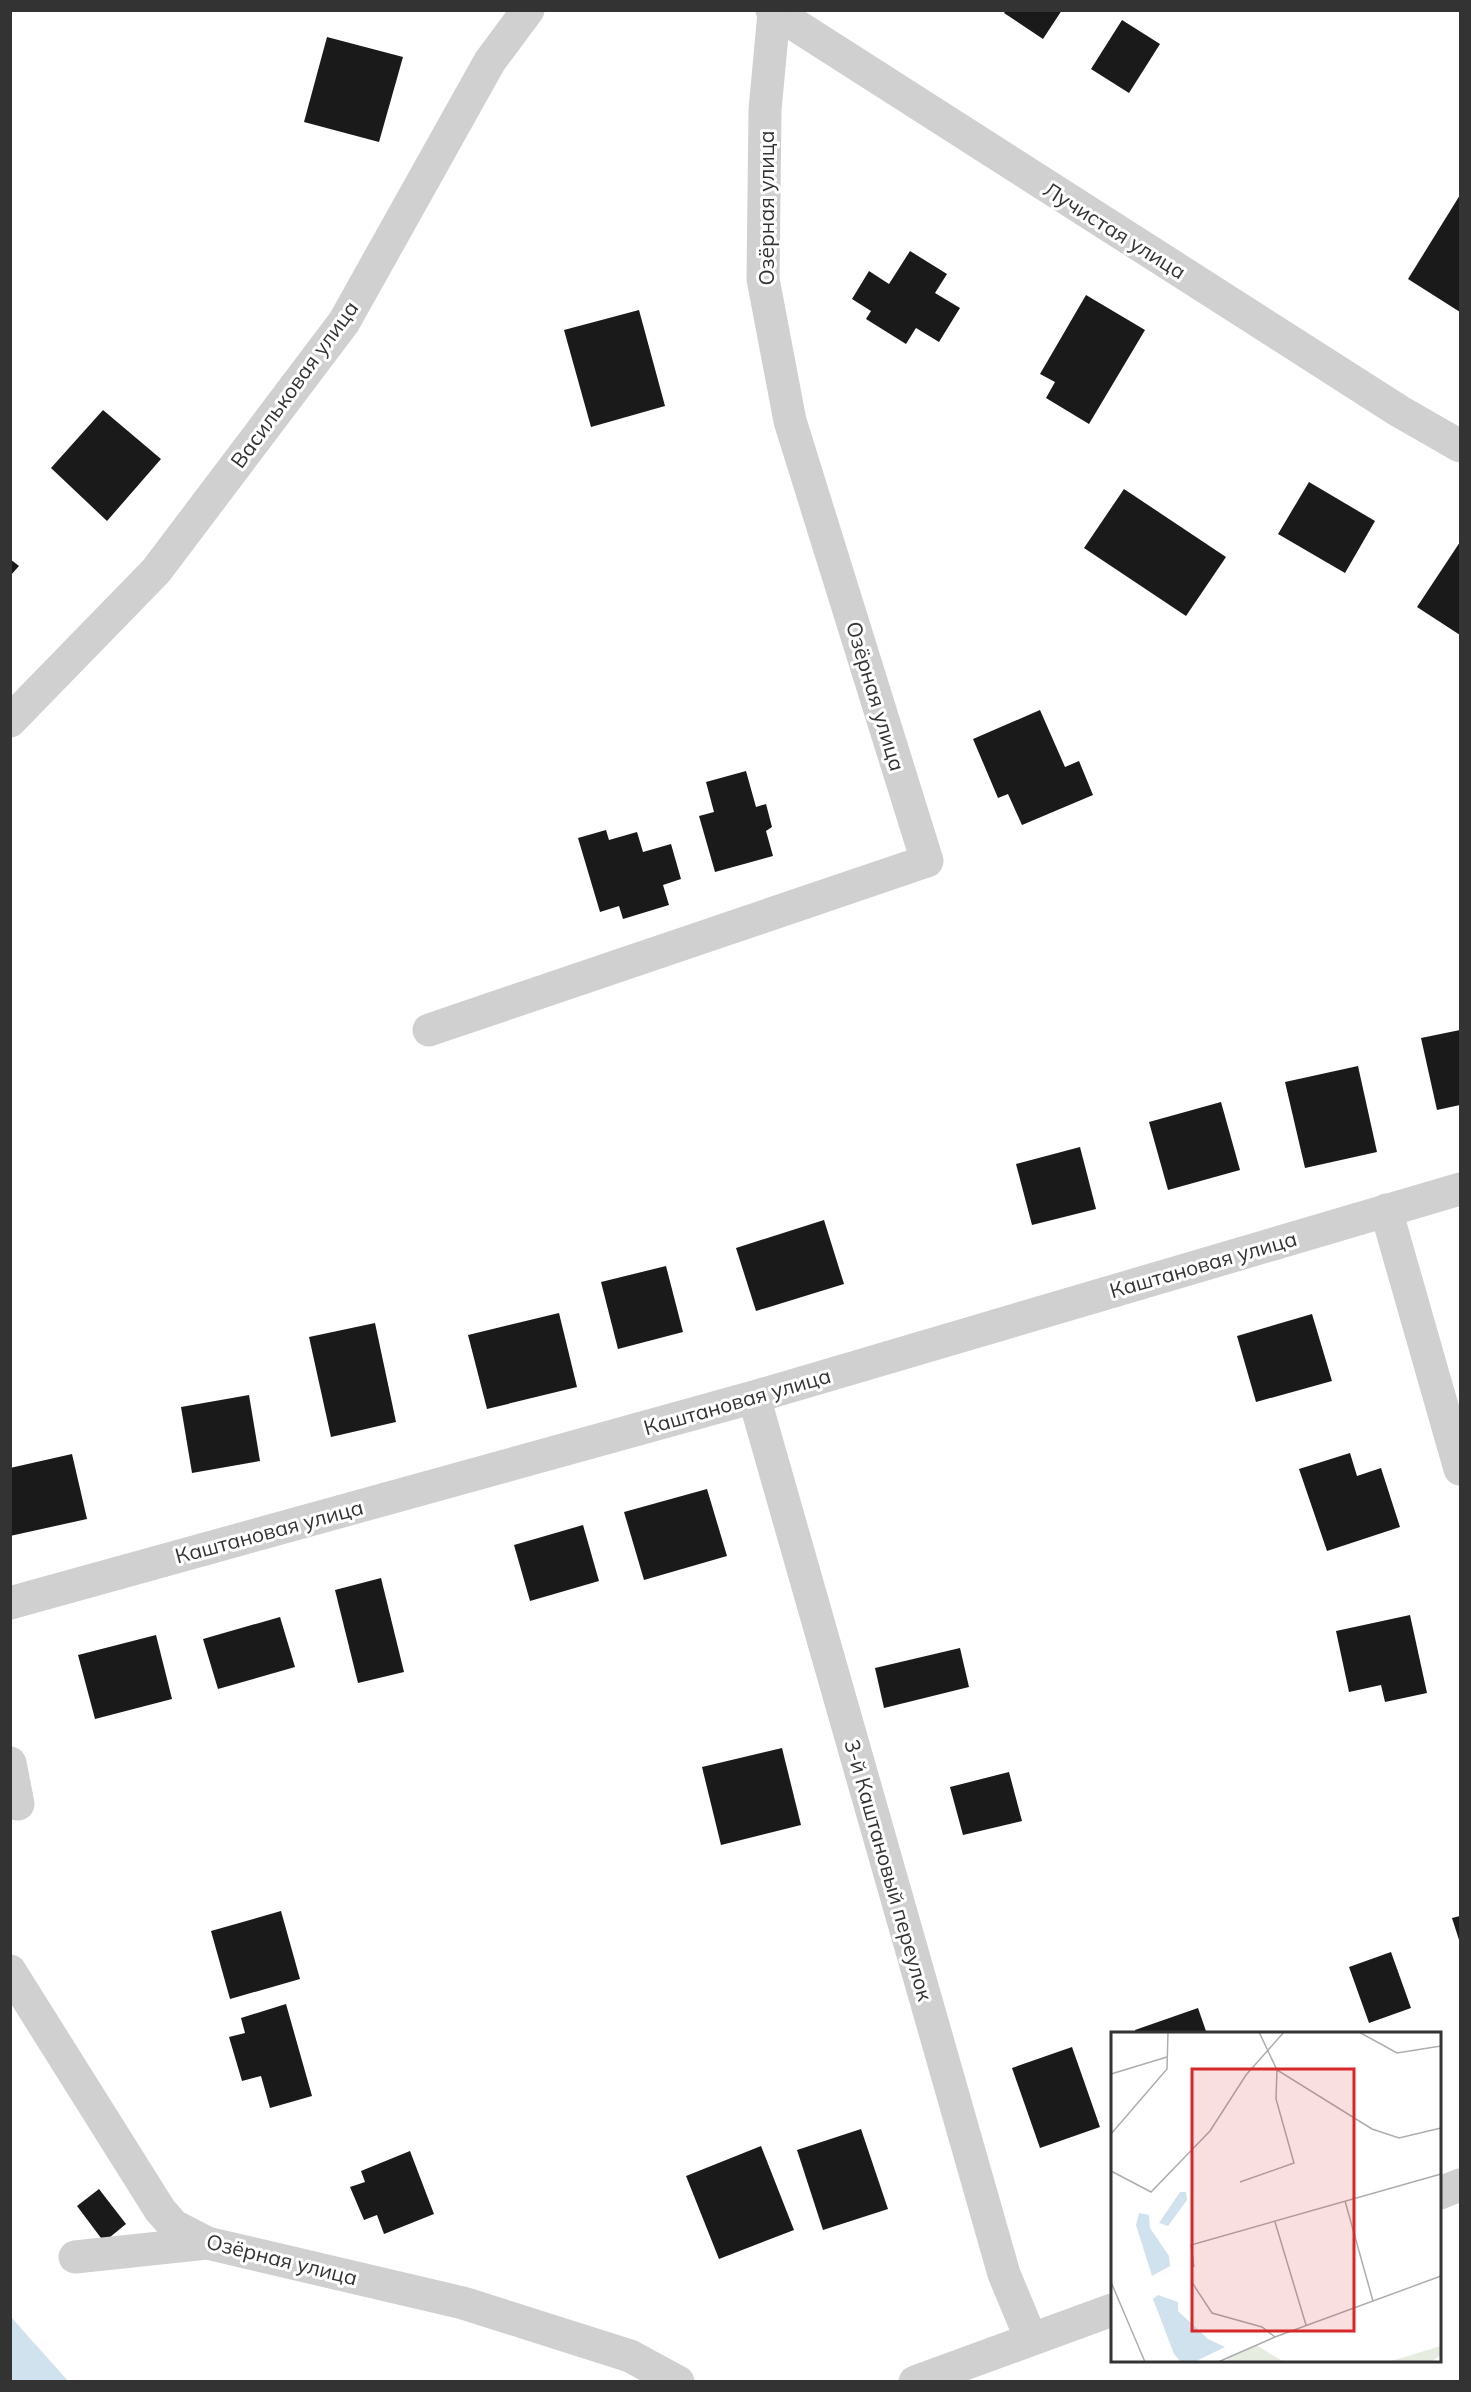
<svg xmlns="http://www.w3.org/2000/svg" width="1471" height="2392" font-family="Mulish,sans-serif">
<rect width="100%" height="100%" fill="#fff"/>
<path fill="#cfe2ee" d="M 11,2317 L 68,2381 L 11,2381 Z"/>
<g fill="#1a1a1a">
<path d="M 1006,10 L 1062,10 L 1043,39 L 1004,13 Z"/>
<path d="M 1122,20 L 1160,44 L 1129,93 L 1091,69 Z"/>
<path d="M 327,37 L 403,57 L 379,142 L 304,122 Z"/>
<path d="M 1460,195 L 1460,312 L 1408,279 Z"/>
<path d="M 910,251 L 947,274 L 935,293 L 960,308 L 939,342 L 916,328 L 906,344 L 866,319 L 871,311 L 852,299 L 869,271 L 889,284 Z"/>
<path d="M 1086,295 L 1145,330 L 1089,424 L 1046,398 L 1055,382 L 1040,374 Z"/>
<path d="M 639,310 L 665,406 L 591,427 L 564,330 Z"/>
<path d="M 103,410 L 161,459 L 107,521 L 51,468 Z"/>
<path d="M 1309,482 L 1375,521 L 1345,573 L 1278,534 Z"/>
<path d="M 1124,489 L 1226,557 L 1186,616 L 1084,548 Z"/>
<path d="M 1460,542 L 1460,635 L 1417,607 Z"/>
<path d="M 10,559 L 19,566 L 10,576 Z"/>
<path d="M 1040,710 L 1065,767 L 1079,761 L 1093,795 L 1022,825 L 1008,794 L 998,798 L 973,739 Z"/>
<path d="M 746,771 L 756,807 L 766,804 L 772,827 L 766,831 L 773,856 L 715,872 L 699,816 L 714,812 L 706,782 Z"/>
<path d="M 606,830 L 609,840 L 637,832 L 643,852 L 671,844 L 681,879 L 663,885 L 669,905 L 623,919 L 619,906 L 600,912 L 578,838 Z"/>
<path d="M 1460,1030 L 1460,1105 L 1437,1110 L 1421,1038 Z"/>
<path d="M 1358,1066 L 1377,1152 L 1305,1168 L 1285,1082 Z"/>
<path d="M 1221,1102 L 1240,1170 L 1168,1190 L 1149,1122 Z"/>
<path d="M 1080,1147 L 1096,1209 L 1032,1225 L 1016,1164 Z"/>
<path d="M 824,1220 L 844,1284 L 756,1311 L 736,1248 Z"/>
<path d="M 666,1266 L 683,1332 L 618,1349 L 601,1282 Z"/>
<path d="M 559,1313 L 577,1387 L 487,1409 L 468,1335 Z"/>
<path d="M 1312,1314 L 1332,1381 L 1256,1402 L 1237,1336 Z"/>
<path d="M 375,1323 L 396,1422 L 331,1437 L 309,1337 Z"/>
<path d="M 249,1395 L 260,1461 L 192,1473 L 181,1407 Z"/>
<path d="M 1350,1453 L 1357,1476 L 1381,1468 L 1400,1527 L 1327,1551 L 1299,1469 Z"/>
<path d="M 72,1454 L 87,1519 L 10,1536 L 10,1468 Z"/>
<path d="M 707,1489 L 727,1556 L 644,1580 L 624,1512 Z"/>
<path d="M 583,1525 L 599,1581 L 530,1601 L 514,1545 Z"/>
<path d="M 381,1578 L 404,1672 L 358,1683 L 335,1590 Z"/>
<path d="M 1410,1615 L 1427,1693 L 1385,1702 L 1381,1685 L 1349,1692 L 1336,1631 Z"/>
<path d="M 280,1617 L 295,1667 L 218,1689 L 203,1639 Z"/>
<path d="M 156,1635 L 172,1699 L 95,1719 L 78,1655 Z"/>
<path d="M 960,1648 L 969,1687 L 884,1708 L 875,1668 Z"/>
<path d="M 782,1748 L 801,1825 L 721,1845 L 702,1767 Z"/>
<path d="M 1009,1772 L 1022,1821 L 963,1835 L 950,1787 Z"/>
<path d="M 281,1911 L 300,1979 L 230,1999 L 211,1931 Z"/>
<path d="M 1460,1916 L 1460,1943 L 1452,1918 Z"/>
<path d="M 1391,1952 L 1411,2008 L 1369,2023 L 1349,1967 Z"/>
<path d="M 286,2004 L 312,2096 L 270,2108 L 261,2076 L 242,2081 L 229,2037 L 245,2033 L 241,2018 Z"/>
<path d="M 1198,2008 L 1207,2034 L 1136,2034 L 1135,2030 Z"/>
<path d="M 1072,2047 L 1100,2127 L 1040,2148 L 1012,2068 Z"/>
<path d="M 861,2129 L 888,2209 L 823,2230 L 797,2150 Z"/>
<path d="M 761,2146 L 794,2230 L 719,2259 L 686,2176 Z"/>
<path d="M 410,2151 L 434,2214 L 384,2234 L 377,2215 L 364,2220 L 350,2187 L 365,2182 L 361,2171 Z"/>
<path d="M 99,2189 L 126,2224 L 104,2242 L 77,2206 Z"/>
</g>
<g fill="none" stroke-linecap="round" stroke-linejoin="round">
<g stroke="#d0d0d0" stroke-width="33">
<path d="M 772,10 L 1399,411 L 1460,446"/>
<path d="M 10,721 L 156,571 L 344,322 L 490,61 L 528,10"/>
<path d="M 429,1030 L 927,861 L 790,421 L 763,279 L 765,110 L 774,13"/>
<path d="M 1386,1210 L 1460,1469"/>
<path d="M 754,1397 L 1004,2274 L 1031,2339"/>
<path d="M 10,1603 L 754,1397 L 1460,1189"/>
<path d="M 10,1763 L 18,1804"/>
<path d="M 10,1971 L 160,2210 L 174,2226 L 207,2243 L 463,2303 L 630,2356 L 678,2382"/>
<path d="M 1440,2193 L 1460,2185"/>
<path d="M 75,2257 L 207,2243"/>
<path d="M 915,2382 L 1112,2310"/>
</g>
</g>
<g text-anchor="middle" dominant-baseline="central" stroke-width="6" stroke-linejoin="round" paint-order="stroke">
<g font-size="21" fill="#333" stroke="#fff">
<text transform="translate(766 208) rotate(-90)">Озёрная улица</text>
<text transform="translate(1115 230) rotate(32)">Лучистая улица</text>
<text transform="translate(294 384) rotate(-54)">Васильковая улица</text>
<text transform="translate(876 696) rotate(73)">Озёрная улица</text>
<text transform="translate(1203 1264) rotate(-16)">Каштановая улица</text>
<text transform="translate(737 1401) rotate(-16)">Каштановая улица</text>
<text transform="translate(269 1531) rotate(-15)">Каштановая улица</text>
<text transform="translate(889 1870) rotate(74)">3-й Каштановый переулок</text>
<text transform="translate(282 2259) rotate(14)">Озёрная улица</text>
</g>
</g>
<g transform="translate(1111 2032)">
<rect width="330" height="330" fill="#fff"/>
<path d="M 145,313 L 173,330 L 118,330 L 116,326 ZM 330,314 L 330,323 L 320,330 L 277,330 Z" fill="#e6ecdf"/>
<path d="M 69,160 L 75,160 L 76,168 L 57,194 L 48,191 ZM 28,181 L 38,183 L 39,196 L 58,224 L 59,234 L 41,244 L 25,193 ZM 47,263 L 67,270 L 67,279 L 97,307 L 114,315 L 83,330 L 70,330 L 63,322 L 42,267 Z" fill="#cfe2ee"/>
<path fill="none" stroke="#adadad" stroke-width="1.5" d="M 148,0 L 166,38 L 261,97 L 288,106 L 330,96M 248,0 L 286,21 L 330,14M 0,42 L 56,25M 0,102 L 56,37 L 57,0M 0,139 L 40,160 L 99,99 L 135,43 L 173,0M 129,150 L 183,131 L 165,67 L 166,38M 234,169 L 262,269M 164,190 L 195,293M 83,235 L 80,213 L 330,142M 80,249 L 101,281 L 151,295 L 164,305M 0,250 L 34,330M 107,330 L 164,305 L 330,244"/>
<path fill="#d62828" fill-opacity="0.15" stroke="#d62828" stroke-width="3" d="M 81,37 L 243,37 L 243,299 L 81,299 Z"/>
<rect width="330" height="330" fill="none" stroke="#333" stroke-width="3"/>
</g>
<rect width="1471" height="2392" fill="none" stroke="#333333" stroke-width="24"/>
</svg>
